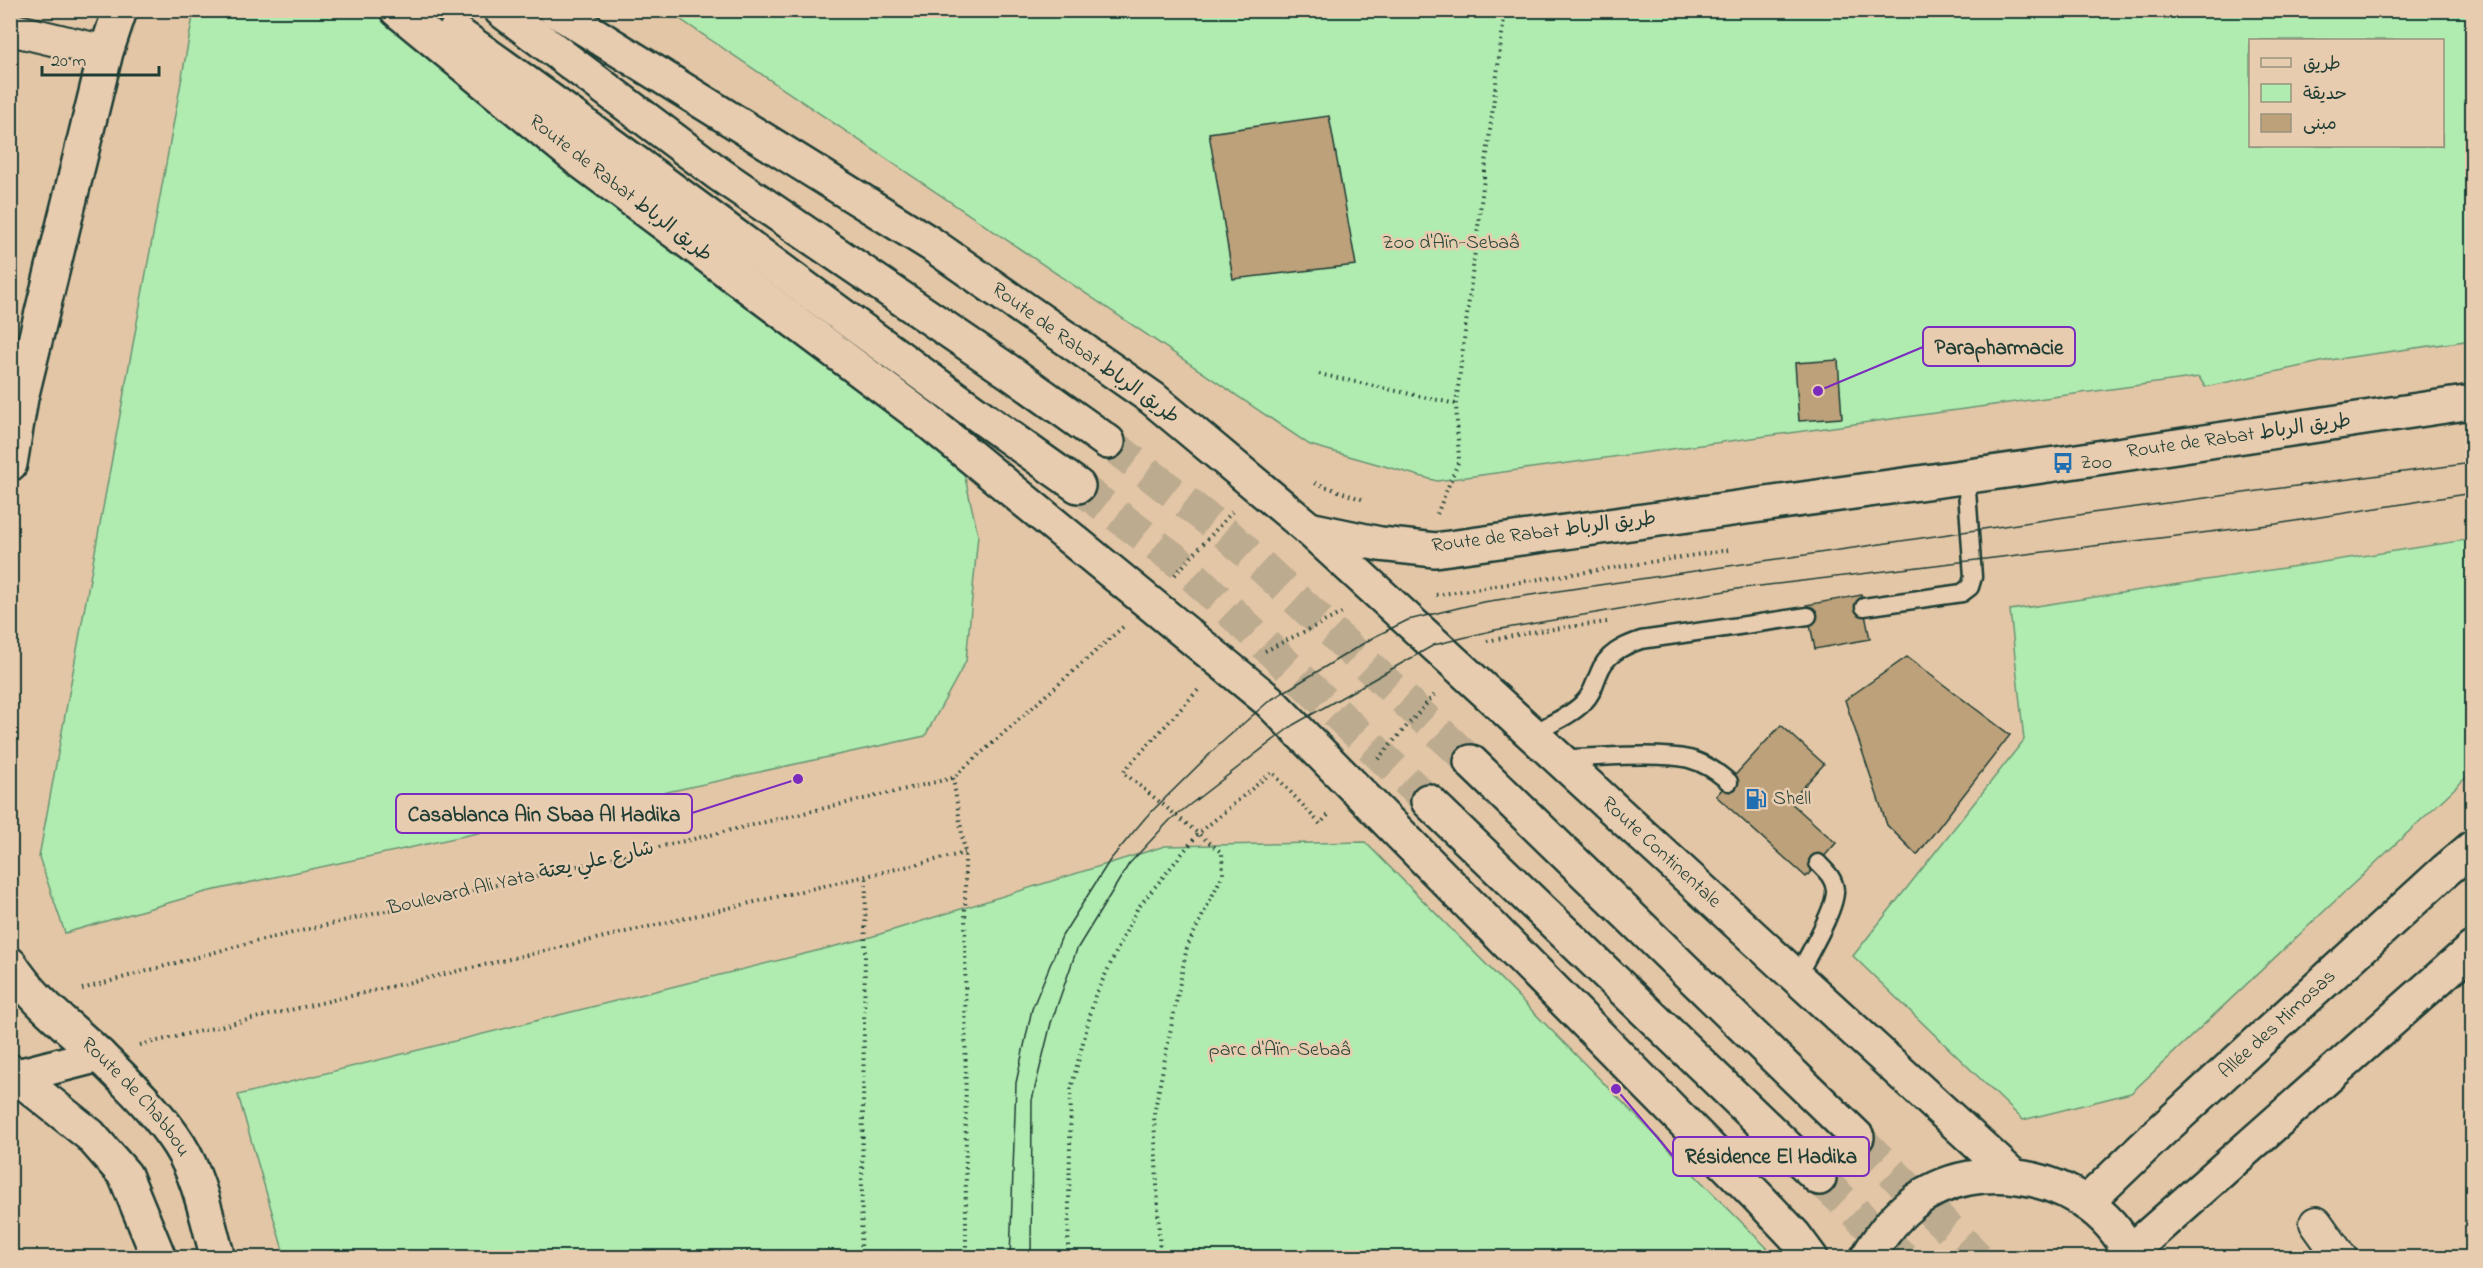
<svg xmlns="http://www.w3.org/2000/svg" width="2483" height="1268" font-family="'Indie Flower','Playpen Sans Arabic',sans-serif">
<rect width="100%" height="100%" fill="#e3c6a6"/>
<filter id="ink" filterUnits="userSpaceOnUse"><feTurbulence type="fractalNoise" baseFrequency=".0167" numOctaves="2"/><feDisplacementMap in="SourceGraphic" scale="12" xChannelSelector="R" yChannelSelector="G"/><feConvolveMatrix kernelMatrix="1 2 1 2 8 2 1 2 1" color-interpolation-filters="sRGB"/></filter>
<g filter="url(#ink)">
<g fill="#b0ebb0" stroke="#689472" stroke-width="1.5" fill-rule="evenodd">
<path d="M 194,11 L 413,11 L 951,416 L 978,535 L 966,661 L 925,736 L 206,892 L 65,933 L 39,857 Z"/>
<path d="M 668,11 L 2472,11 L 2472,340 L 2330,360 L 2205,387 L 2199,377 L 1437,481 L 1310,445 ZM 2250,40 L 2442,40 L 2442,146 L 2250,146 Z"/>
<path d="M 2472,539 L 2472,772 L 2131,1093 L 2023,1120 L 1853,956 L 2024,740 L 2010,610 Z"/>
<path d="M 1365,842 L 1776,1257 L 285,1257 L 238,1095 L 864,939 L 1165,846 Z"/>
</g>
<g fill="#bca17a" stroke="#1f3d34" stroke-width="1.5">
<path d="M 1329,116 L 1356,265 L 1233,279 L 1209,133 Z"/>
<path d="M 1838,360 L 1842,418 L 1799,421 L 1795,363 Z"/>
<path d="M 1861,595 L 1870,639 L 1815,649 L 1806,605 Z"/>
<path d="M 1907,657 L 2010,735 L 1917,855 L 1887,825 L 1845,700 Z"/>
<path d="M 1781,725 L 1824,764 L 1790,802 L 1836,843 L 1806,877 L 1716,796 Z"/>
</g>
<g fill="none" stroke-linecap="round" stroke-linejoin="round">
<g stroke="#bcab8f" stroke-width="33" stroke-dasharray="33 16" stroke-linecap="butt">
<path d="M 1108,442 L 1228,535 L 1471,762"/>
<path d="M 1078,486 L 1180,563 L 1428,801"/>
<path d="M 1857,1137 L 1978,1258"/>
<path d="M 1819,1178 L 1903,1258"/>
</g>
<defs>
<g id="lane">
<path d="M 1864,607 L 1962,593 L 1970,587 L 1973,577 L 1966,476"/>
<path d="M 1532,734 C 1549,724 1571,716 1584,702 C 1593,693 1594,684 1599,673 C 1606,654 1623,646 1641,640 L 1808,616"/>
<path d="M 1560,758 C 1597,758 1654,752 1689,759 C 1705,763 1717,772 1729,782"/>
<path d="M 1797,977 C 1805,960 1837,908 1835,890 C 1834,878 1826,871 1818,863"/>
</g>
<g id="street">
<path d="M 10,29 L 106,52"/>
<path d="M 2316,1223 L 2341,1258"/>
</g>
<g id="secondary">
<path d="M 10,464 L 21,398 L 106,52 L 120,10"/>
<path d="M 1309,529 L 1380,544 L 1435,550 L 2063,463 L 2472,402"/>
<path id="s1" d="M 10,964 C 35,1003 68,1025 100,1056 C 127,1083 158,1112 179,1145 C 200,1178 207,1220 218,1258"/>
<path d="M 10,1071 L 90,1135 L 125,1175 L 159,1258"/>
<path d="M 10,1078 L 99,1055"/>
</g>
<g id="primary">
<path d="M 397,10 L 578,159 L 924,418 L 1269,701 L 1756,1195 L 1794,1235 L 1811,1258"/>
<path d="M 501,10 L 719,174 L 1011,373 L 1108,442"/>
<path id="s2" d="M 555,10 L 931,244 L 1152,398 L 1309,529 L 2012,1175"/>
<path d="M 455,32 C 665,180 868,339 1078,486"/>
<path d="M 1471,762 L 1857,1137"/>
<path d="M 1428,801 L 1819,1178"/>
<path id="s3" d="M 2086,1203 L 2159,1133 L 2446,870 L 2472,848"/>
<path d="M 2130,1252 L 2472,949"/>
<path d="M 1867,1258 C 1880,1237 1892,1220 1910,1205 C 1979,1149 2096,1176 2132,1258"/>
</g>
</defs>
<use href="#lane" stroke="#1f3d34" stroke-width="21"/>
<use href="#street" stroke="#1f3d34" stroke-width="36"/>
<use href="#secondary" stroke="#1f3d34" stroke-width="38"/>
<use href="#primary" stroke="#1f3d34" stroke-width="38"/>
<g stroke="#1f3d34" stroke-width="4" stroke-dasharray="1.5 4.5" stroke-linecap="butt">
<path d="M 1319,374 L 1456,404"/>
<path d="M 1315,483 L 1364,500"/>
<path d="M 1437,514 L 1459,460 L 1456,404 L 1505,10"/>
<path d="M 1175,575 L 1232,512"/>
<path d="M 1436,595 L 1728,550"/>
<path d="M 1487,641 L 1538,631 L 1607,622"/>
<path d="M 1265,651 L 1344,612"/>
<path d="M 1378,759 L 1434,695"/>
<path d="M 953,778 L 965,853 L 966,1258"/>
<path d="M 82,989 L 241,945 L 953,778 L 1123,627"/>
<path d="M 140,1045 L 965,853"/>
<path d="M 717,1258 L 742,1252 L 966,1252"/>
<path d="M 861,1258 L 866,877"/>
<path d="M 1068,1258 L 1071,1089 L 1095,996 L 1137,909 L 1198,834 L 1272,772 L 1320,824 L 1329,814"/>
<path d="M 1160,1258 L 1154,1114 L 1187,947 L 1223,874 L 1222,853 L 1123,772 L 1199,689"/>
</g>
<use href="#lane" stroke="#e8ccaf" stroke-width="16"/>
<use href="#street" stroke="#e8ccaf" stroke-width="32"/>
<use href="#secondary" stroke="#e8ccaf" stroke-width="33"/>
<use href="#primary" stroke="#e8ccaf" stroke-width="33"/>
<g stroke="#1f3d34" stroke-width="1.5">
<path d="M 1010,1258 L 1016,1083 L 1032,1009 L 1062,936 L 1110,860 L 1146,817 L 1220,744 L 1269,701 L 1374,637 L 1408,620 L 1483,602 L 2106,511 L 2472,463"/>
<path d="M 1031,1258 L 1032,1100 L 1051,1023 L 1077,949 L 1129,864 L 1170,820 L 1293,725 L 1434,645 L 1495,630 L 1743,588 L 2276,524 L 2472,493"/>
</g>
</g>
</g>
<defs>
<symbol id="bus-bare" viewBox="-9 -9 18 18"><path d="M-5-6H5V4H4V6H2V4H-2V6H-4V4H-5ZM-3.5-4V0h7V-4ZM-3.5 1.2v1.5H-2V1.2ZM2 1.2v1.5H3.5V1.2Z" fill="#1f6fb2" stroke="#e8ccaf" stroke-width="2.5" paint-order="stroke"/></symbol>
<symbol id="fuel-bare" viewBox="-9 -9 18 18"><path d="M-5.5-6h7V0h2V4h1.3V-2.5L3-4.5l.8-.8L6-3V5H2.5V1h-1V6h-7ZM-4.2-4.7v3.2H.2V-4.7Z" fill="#1f6fb2" stroke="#e8ccaf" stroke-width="2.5" paint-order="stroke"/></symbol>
</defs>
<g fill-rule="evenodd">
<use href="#bus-bare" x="2048" y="448" width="30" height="30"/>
<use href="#fuel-bare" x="1741" y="784" width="30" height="30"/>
</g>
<g text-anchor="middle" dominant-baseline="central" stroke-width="5" stroke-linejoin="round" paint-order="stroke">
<g font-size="20" fill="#1f3d34" stroke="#e8ccaf">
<text transform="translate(620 189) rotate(38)">Route de Rabat طريق الرباط</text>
<text transform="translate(1085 354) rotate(36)">Route de Rabat طريق الرباط</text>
<text transform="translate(2239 437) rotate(-8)">Route de Rabat طريق الرباط</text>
<text transform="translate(1544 533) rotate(-7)">Route de Rabat طريق الرباط</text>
<text stroke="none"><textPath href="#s2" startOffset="1395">Route Continentale</textPath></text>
<text transform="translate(521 879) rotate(-13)">Boulevard Ali Yata شارع علي يعتة</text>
<text stroke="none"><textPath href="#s3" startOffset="262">Allée des Mimosas</textPath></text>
<text stroke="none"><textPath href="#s1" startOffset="184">Route de Chabbou</textPath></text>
</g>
<g font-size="20" fill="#26463a" stroke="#e8ccaf">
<text x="1451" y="243">Zoo d'Aïn-Sebaâ</text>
<text x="1280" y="1050">parc d'Aïn-Sebaâ</text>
</g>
<g font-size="20" fill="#1f3d34" stroke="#e8ccaf" text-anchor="start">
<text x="2080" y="463">Zoo</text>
<text x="1773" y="799">Shell</text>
</g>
</g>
<path fill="none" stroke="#7b2cbf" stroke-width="2" d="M1818 391L1923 347M798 779L692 813M1616 1089L1673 1156"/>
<g fill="#7b2cbf" stroke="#e8ccaf" stroke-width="2">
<circle cx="1818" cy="391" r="6"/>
<circle cx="798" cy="779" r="6"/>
<circle cx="1616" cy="1089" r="6"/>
</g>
<g fill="#e8ccaf" stroke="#7b2cbf" stroke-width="2">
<rect x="1923" y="327" width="152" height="39" rx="6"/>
<rect x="396" y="794" width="296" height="39" rx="6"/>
<rect x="1673" y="1137" width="196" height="39" rx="6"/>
</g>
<g font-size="21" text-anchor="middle" font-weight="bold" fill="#1f3d34">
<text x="1999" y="354">Parapharmacie</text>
<text x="544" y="821">Casablanca Ain Sbaa Al Hadika</text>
<text x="1771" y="1163">Résidence El Hadika</text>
</g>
<rect width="2483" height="1268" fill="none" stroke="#e8ccaf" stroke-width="36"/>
<rect x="18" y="18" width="2447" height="1232" fill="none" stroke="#1f3d34" stroke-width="2" filter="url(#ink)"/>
<rect x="2249" y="39" width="195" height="108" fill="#e8ccaf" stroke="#98937e" stroke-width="1.5"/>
<rect x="2261" y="58" width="30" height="9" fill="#e8ccaf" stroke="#98937e" stroke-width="1.5"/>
<text x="2303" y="69" font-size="18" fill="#1f3d34">طريق</text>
<rect x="2261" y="84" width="30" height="18" fill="#b0ebb0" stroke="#98937e" stroke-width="1.5"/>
<text x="2303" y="99" font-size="18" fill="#1f3d34">حديقة</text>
<rect x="2261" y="114" width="30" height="18" fill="#bca17a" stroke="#98937e" stroke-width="1.5"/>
<text x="2303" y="129" font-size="18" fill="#1f3d34">مبنى</text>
<path d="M42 66v9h117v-9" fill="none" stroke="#1f3d34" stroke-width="3"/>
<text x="51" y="66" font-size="18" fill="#1f3d34" stroke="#e8ccaf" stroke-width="4.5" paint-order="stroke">20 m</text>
</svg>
